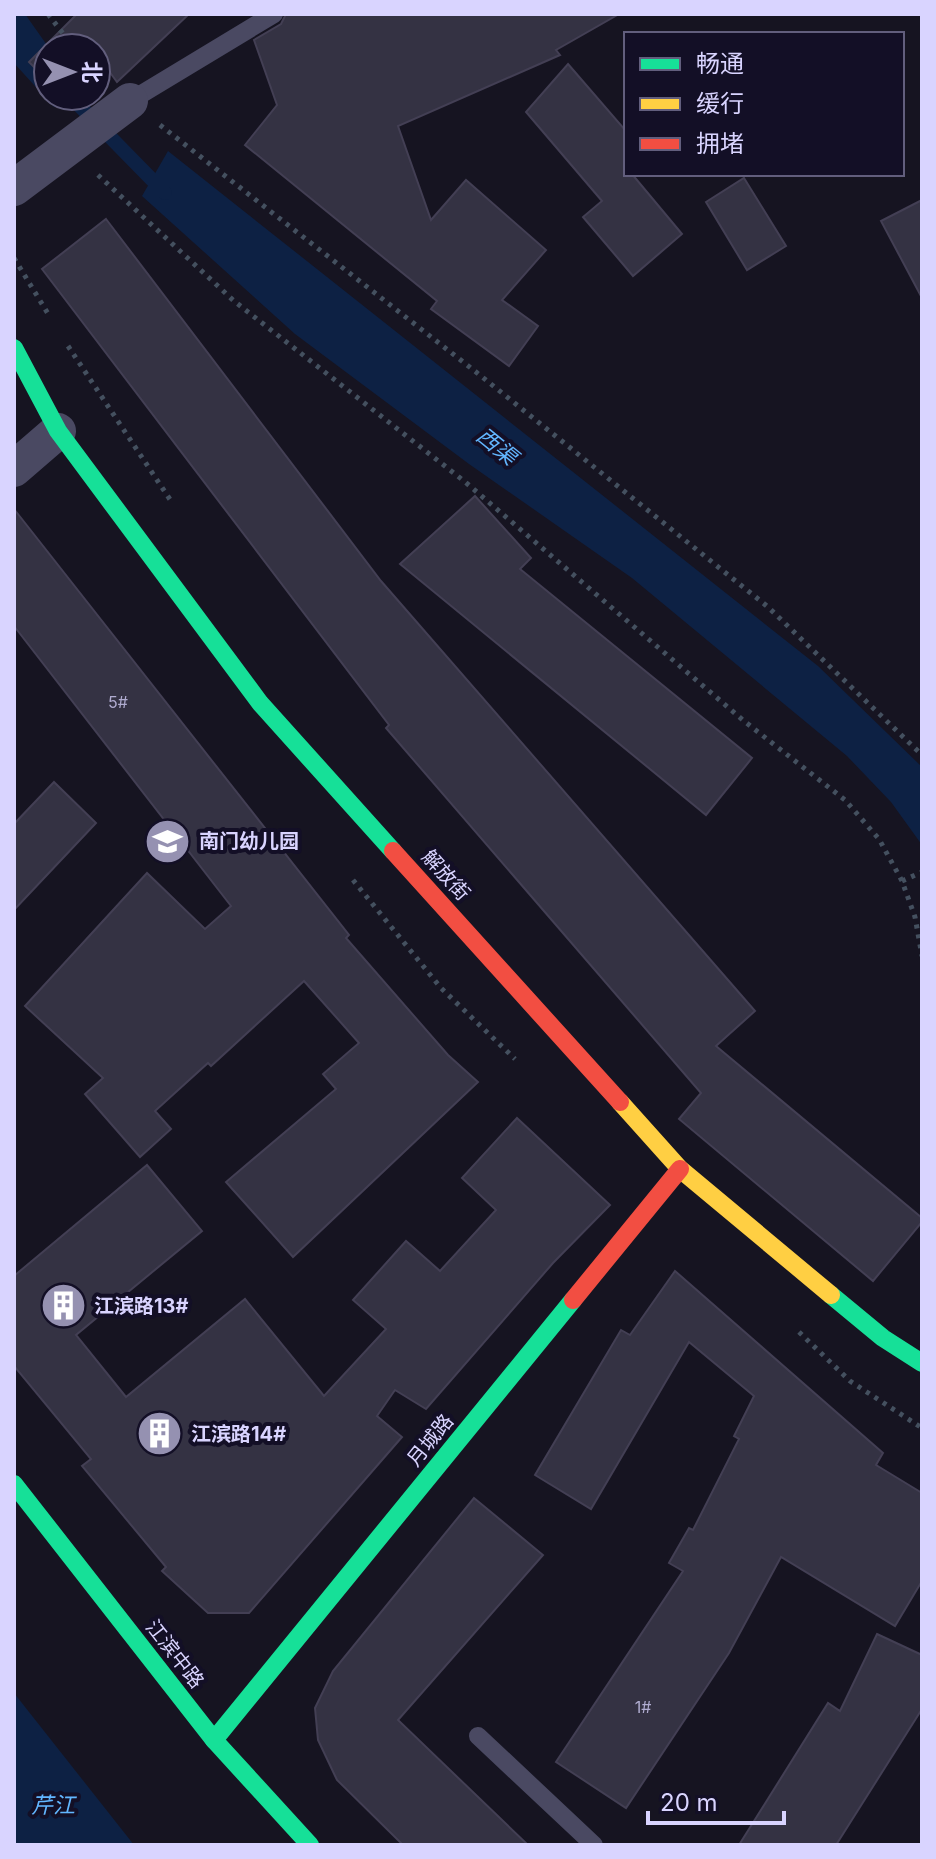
<svg xmlns="http://www.w3.org/2000/svg" width="936" height="1859" font-family="Inter,'Noto Sans SC',sans-serif">
<rect width="100%" height="100%" fill="#161421"/>
<g fill="#0d2144">
<path d="M 14,14 L 25,14 L 49,48 L 48,96 L 68,96 L 54,107 L 14,63 Z"/>
<path d="M 168,151 L 818,666 L 922,767 L 922,845 L 891,802 L 847,756 L 632,578 L 469,464 L 295,334 L 142,196 Z"/>
<path d="M 14,1693 L 134,1845 L 14,1845 Z"/>
</g>
<g fill="none" stroke-linecap="round" stroke-linejoin="round">
<path stroke="#0d2144" stroke-width="14" d="M 70,96 L 165,193"/>
</g>
<g fill="#343243" stroke="#433f54" stroke-width="2">
<path d="M 77,14 L 189,14 L 117,82 L 106,67 L 96,77 L 96,48 L 48,48 L 48,81 L 29,62 Z"/>
<path d="M 286,14 L 619,14 L 556,50 L 560,55 L 398,126 L 431,220 L 466,180 L 546,250 L 502,300 L 538,326 L 509,366 L 431,309 L 437,301 L 245,145 L 277,105 L 254,40 L 281,24 Z"/>
<path d="M 568,64 L 626,131 L 626,174 L 632,174 L 682,234 L 633,276 L 583,217 L 602,201 L 526,112 Z"/>
<path d="M 744,178 L 786,246 L 747,270 L 706,202 Z"/>
<path d="M 922,200 L 922,298 L 881,221 Z"/>
<path d="M 106,219 L 381,581 L 755,1011 L 716,1046 L 922,1218 L 922,1222 L 873,1281 L 679,1119 L 701,1093 L 386,728 L 389,725 L 42,269 Z"/>
<path d="M 475,496 L 531,558 L 520,569 L 752,758 L 706,815 L 400,564 Z"/>
<path d="M 14,509 L 349,935 L 346,938 L 448,1055 L 478,1082 L 293,1257 L 226,1182 L 336,1089 L 323,1074 L 359,1043 L 304,981 L 211,1066 L 208,1063 L 155,1111 L 171,1129 L 140,1157 L 85,1094 L 103,1078 L 25,1006 L 147,873 L 205,929 L 231,906 L 14,626 Z"/>
<path d="M 54,782 L 96,823 L 14,910 L 14,824 Z"/>
<path d="M 517,1118 L 610,1205 L 553,1263 L 426,1409 L 395,1390 L 377,1416 L 402,1437 L 249,1613 L 208,1613 L 162,1571 L 166,1567 L 82,1466 L 91,1459 L 14,1366 L 14,1276 L 147,1165 L 202,1231 L 76,1335 L 126,1397 L 245,1299 L 324,1396 L 386,1329 L 353,1300 L 406,1241 L 440,1271 L 496,1210 L 462,1178 Z"/>
<path d="M 675,1271 L 883,1453 L 876,1465 L 922,1493 L 922,1581 L 895,1626 L 781,1557 L 729,1653 L 626,1808 L 556,1762 L 683,1571 L 669,1563 L 689,1528 L 693,1530 L 739,1439 L 734,1436 L 754,1396 L 689,1342 L 591,1509 L 535,1475 L 621,1330 L 630,1335 Z"/>
<path d="M 474,1498 L 543,1555 L 398,1720 L 528,1845 L 403,1845 L 337,1780 L 318,1740 L 315,1708 L 333,1671 Z"/>
<path d="M 877,1634 L 922,1655 L 922,1709 L 836,1845 L 739,1845 L 828,1703 L 840,1711 Z"/>
</g>
<g fill="none" stroke-linecap="round" stroke-linejoin="round">
<g stroke="#44505f" stroke-width="5" stroke-dasharray="4 6" stroke-linecap="butt">
<path d="M 48,14 L 74,48"/>
<path d="M 160,125 L 476,372 L 768,607 L 922,755"/>
<path d="M 98,175 L 234,301 L 464,481 L 744,721 L 845,800 L 879,839 L 902,881 L 915,917 L 922,956"/>
<path d="M 14,258 L 50,317"/>
<path d="M 68,346 L 171,501"/>
<path d="M 353,880 L 441,988 L 515,1059"/>
<path d="M 902,881 L 922,872"/>
<path d="M 799,1332 L 850,1381 L 922,1428"/>
</g>
<g stroke="#4a4962" stroke-width="18">
<path d="M 130,101 L 274,14"/>
<path d="M 478,1736 L 594,1845"/>
</g>
<g stroke="#4a4962" stroke-width="36">
<path d="M 14,188 L 130,101"/>
<path d="M 14,469 L 58,431"/>
</g>
<g stroke="#16e098" stroke-width="18">
<path d="M 14,348 L 58,431 L 260,703 L 393,851"/>
<path d="M 831,1295 L 883,1338 L 922,1363"/>
<path d="M 14,1484 L 214,1740 L 310,1845"/>
<path d="M 214,1740 L 573,1300"/>
</g>
<path stroke="#ffcf43" stroke-width="18" d="M 620,1102 L 680,1169 L 831,1295"/>
<g stroke="#f24e42" stroke-width="18">
<path d="M 393,851 L 620,1102"/>
<path d="M 573,1300 L 680,1169"/>
</g>
</g>
<defs>
<symbol id="school-disc" viewBox="-11 -11 22 22"><circle r="9.5" fill="#9591b1" stroke="#130f26"/><path d="M0-5L7-2L0 1L-7-2ZM-4 1L0 2.5L4 1V4Q0 6-4 4Z" fill="#fff"/></symbol>
<symbol id="building-disc" viewBox="-11 -11 22 22"><circle r="9.5" fill="#9591b1" stroke="#130f26"/><path d="M-4-6H4V6H1V3H-1V6H-4ZM-2.5-4.3h1.7v1.8h-1.7ZM.8-4.3h1.7v1.8H.8ZM-2.5-1h1.7V.8h-1.7ZM.8-1h1.7V.8H.8Z" fill="#fff"/></symbol>
</defs>
<g fill-rule="evenodd">
<use href="#school-disc" x="142" y="816" width="51" height="51"/>
<use href="#building-disc" x="38" y="1280" width="51" height="51"/>
<use href="#building-disc" x="134" y="1408" width="51" height="51"/>
</g>
<g text-anchor="middle" dominant-baseline="central" stroke-width="8" stroke-linejoin="round" paint-order="stroke">
<g font-size="16" fill="#b0acd0">
<text x="118" y="702">5#</text>
<text x="643" y="1707">1#</text>
</g>
<g font-size="20" font-weight="bold" fill="#d9d4ff" stroke="#130f26" text-anchor="start">
<text x="199" y="841">南门幼儿园</text>
<text x="94" y="1306">江滨路13#</text>
<text x="191" y="1434">江滨路14#</text>
</g>
<g font-size="20" fill="#d9d4ff" stroke="#130f26">
<text transform="translate(446 875) rotate(48)">解放街</text>
<text transform="translate(430 1440) rotate(-51)">月城路</text>
<text transform="translate(175 1654) rotate(52)">江滨中路</text>
</g>
<g font-size="22" font-style="italic" fill="#62b6ff" stroke="#130f26">
<text transform="translate(497 446) rotate(39)">西渠</text>
<text x="53" y="1805">芹江</text>
</g>
</g>
<rect width="936" height="1859" fill="none" stroke="#d9d4ff" stroke-width="32"/>
<rect x="624" y="32" width="280" height="144" fill="#130f26" stroke="#625e7d" stroke-width="2"/>
<rect x="640" y="58" width="40" height="12" fill="#16e098" stroke="#625e7d" stroke-width="2"/>
<text x="696" y="72" font-size="24" fill="#d9d4ff">畅通</text>
<rect x="640" y="98" width="40" height="12" fill="#ffcf43" stroke="#625e7d" stroke-width="2"/>
<text x="696" y="112" font-size="24" fill="#d9d4ff">缓行</text>
<rect x="640" y="138" width="40" height="12" fill="#f24e42" stroke="#625e7d" stroke-width="2"/>
<text x="696" y="152" font-size="24" fill="#d9d4ff">拥堵</text>
<g transform="translate(72 72) rotate(90)"><circle r="38" fill="#130f26" stroke="#625e7d" stroke-width="2"/>
<path d="M0-6L14 30L0 20L-14 30Z" fill="#9591b1"/>
<text y="-12" font-size="22" font-weight="bold" text-anchor="middle" fill="#d9d4ff">北</text>
</g>
<path d="M648 1811v12h136v-12" fill="none" stroke="#d9d4ff" stroke-width="4"/>
<text x="660" y="1811" font-size="24" fill="#d9d4ff" stroke="#130f26" stroke-width="6" paint-order="stroke">20 m</text>
</svg>
